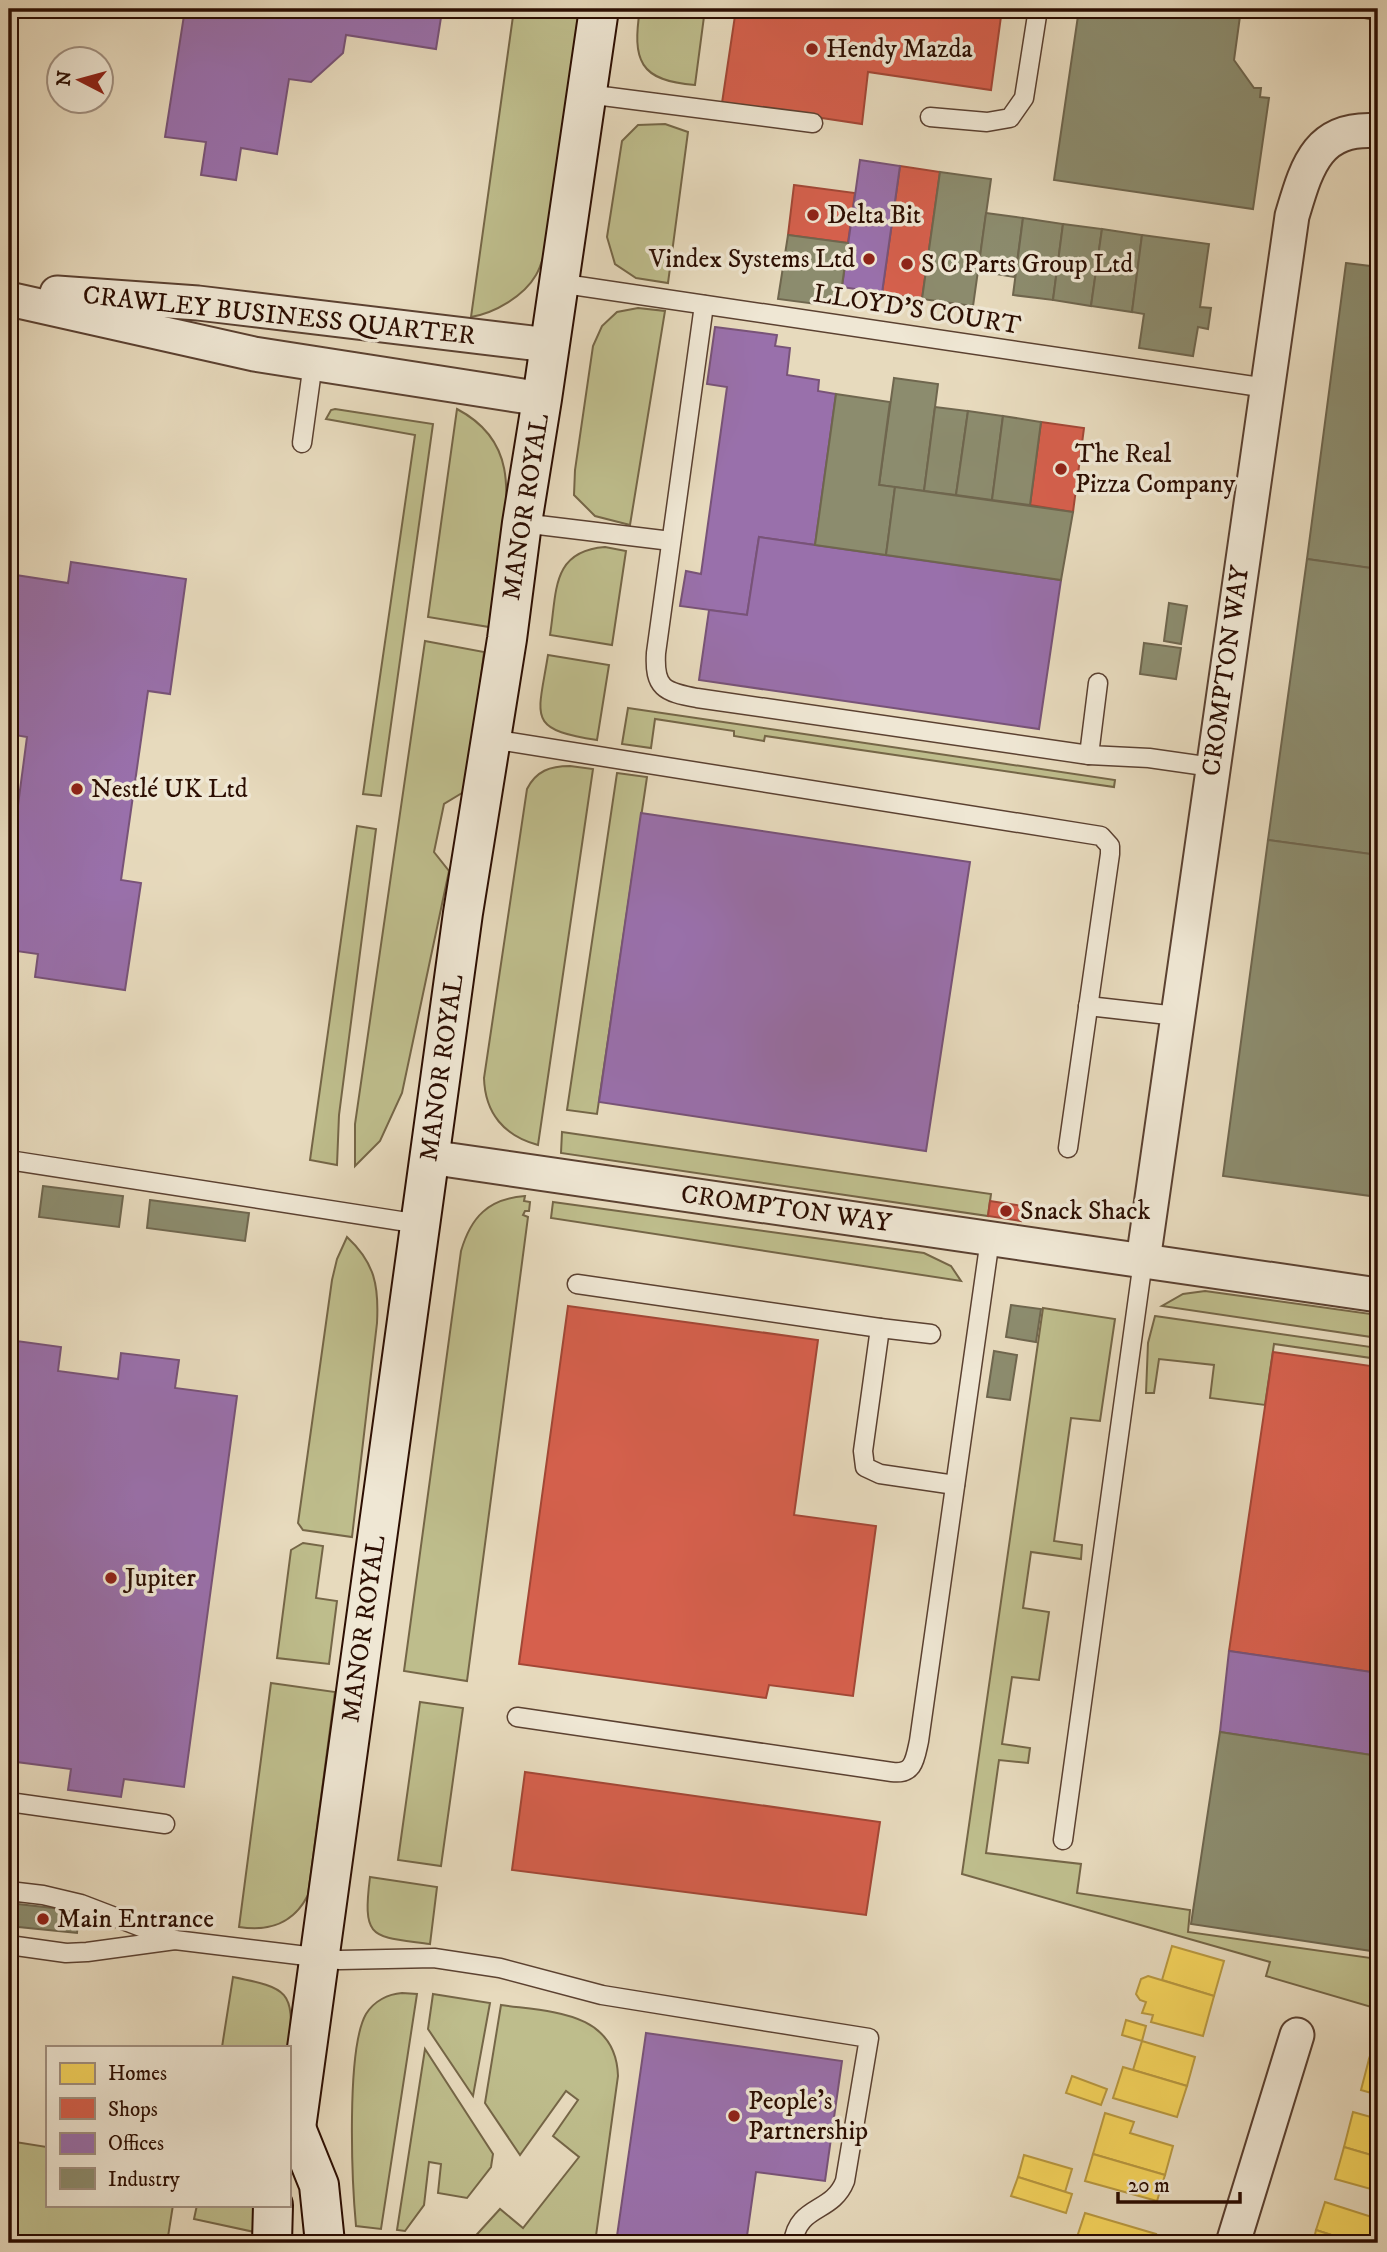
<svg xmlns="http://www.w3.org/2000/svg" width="1387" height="2252" font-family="'IM FELL DW Pica',serif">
<rect width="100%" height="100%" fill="#e7dabd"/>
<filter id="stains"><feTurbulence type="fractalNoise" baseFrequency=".00286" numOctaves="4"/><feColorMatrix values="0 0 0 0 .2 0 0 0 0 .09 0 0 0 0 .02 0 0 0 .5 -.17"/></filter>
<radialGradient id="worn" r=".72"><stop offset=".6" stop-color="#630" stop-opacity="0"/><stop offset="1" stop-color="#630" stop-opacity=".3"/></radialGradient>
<g fill="#bebd8c" stroke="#756647" stroke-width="2">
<path d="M 514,9 L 582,9 L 546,248 C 543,257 541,267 536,275 C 524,296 495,313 471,317 Z"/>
<path d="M 640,9 L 705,9 L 695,85 C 639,81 632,60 640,9 Z"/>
<path d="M 1323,9 L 1378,9 L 1378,21 Z"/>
<path d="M 665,124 L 688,132 L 668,283 L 636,278 L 615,264 L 607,237 L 622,141 L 638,125 Z"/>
<path d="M 638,308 L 665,311 L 630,525 L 595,516 L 574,495 L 575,470 L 593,346 L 602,326 L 617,312 Z"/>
<path d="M 335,409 L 433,424 L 381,796 L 363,794 L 415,435 L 326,419 L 331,410 Z"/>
<path d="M 457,409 C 516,440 509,491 501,546 C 497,573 493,600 489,627 L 428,617 Z"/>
<path d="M 605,547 L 626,551 L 612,645 L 550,635 C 557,592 551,551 605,547 Z"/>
<path d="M 425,641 L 484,652 L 467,790 L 444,804 L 434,852 L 449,871 L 402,1093 L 380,1141 L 355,1166 L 355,1124 Z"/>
<path d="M 548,655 L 609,665 L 597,740 C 526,729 538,718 548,655 Z"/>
<path d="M 628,708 L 1115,780 L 1114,787 L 765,736 L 764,741 L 734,736 L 734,731 L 655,719 L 651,748 L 622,744 Z"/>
<path d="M 570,766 L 593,769 L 538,1145 C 504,1136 485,1113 484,1078 L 527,789 C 536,771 550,766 570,766 Z"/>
<path d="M 617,773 L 647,777 L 597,1114 L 567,1110 Z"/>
<path d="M 357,826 L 376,829 L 339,1115 L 337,1165 L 310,1160 Z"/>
<path d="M 562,1132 L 991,1194 L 988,1216 L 561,1153 Z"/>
<path d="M 525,1196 L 524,1201 L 530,1202 L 529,1211 L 525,1211 L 523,1215 L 528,1217 L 467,1681 L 404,1671 L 461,1251 C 471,1217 488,1199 525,1196 Z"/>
<path d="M 553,1202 L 924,1253 L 951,1266 L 961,1281 L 551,1218 Z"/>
<path d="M 347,1237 C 375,1263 379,1286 377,1323 L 352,1537 L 303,1530 L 298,1523 L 332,1280 L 337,1259 Z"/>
<path d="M 1205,1291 L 1378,1315 L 1378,1338 L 1162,1306 L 1183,1294 Z"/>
<path d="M 1043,1308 L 1115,1319 L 1100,1421 L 1071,1418 L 1054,1541 L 1082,1545 L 1081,1559 L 1031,1552 L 1023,1608 L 1049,1612 L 1039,1680 L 1012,1677 L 1002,1744 L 1030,1748 L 1028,1763 L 999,1760 L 986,1853 L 1081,1864 L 1077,1893 L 1190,1910 L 1188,1932 L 1378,1959 L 1378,2009 L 1266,1976 L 1270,1962 L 962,1874 Z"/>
<path d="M 1155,1316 L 1378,1348 L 1378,1359 L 1274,1344 L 1265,1405 L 1210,1398 L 1214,1365 L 1159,1359 L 1154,1393 L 1146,1393 L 1148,1343 Z"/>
<path d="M 303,1543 L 323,1546 L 316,1598 L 337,1601 L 329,1664 L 277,1658 L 291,1550 Z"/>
<path d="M 271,1683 L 335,1692 L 308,1895 C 294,1923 269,1932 239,1927 Z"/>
<path d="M 420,1702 L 463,1708 L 441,1866 L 398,1860 Z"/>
<path d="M 370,1877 L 437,1887 L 430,1944 C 372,1936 362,1941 370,1877 Z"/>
<path d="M 233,1977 C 288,1988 295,1991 289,2047 L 222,2047 Z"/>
<path d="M 402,1993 L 417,1994 L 381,2229 L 356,2226 C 352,2183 346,2049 366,2014 C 374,2001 388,1994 402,1993 Z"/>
<path d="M 433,1994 L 490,2003 L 473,2096 L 428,2029 Z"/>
<path d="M 501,2005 C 550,2012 616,2011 618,2076 L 595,2243 L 469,2243 L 500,2209 L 523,2228 L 579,2157 L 553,2136 L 578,2100 L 566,2091 L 520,2155 L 485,2103 Z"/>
<path d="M 425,2049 L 493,2154 L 491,2167 L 467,2198 L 438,2193 L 441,2164 L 429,2162 L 424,2205 L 405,2231 L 397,2230 Z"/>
<path d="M 9,2141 L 47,2147 L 47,2205 L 173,2205 L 167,2243 L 9,2243 Z"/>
<path d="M 197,2205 L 266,2205 L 259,2233 L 194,2219 Z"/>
</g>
<g fill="#f6d55c" stroke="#b99941" stroke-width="2">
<path d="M 1172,1946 L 1224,1961 L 1214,1996 L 1162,1980 Z"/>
<path d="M 1148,1976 L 1214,1996 L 1203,2036 L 1151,2022 L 1153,2015 L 1142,2013 L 1146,2002 L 1140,2000 L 1136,1994 L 1141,1979 Z"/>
<path d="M 1126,2020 L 1146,2026 L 1142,2041 L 1122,2035 Z"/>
<path d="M 1378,2029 L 1378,2062 L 1369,2059 Z"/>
<path d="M 1142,2041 L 1195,2057 L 1187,2086 L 1133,2070 Z"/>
<path d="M 1369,2059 L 1378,2062 L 1378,2095 L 1361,2090 Z"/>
<path d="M 1123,2067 L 1187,2086 L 1177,2117 L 1113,2098 Z"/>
<path d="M 1072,2076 L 1107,2089 L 1101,2105 L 1066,2093 Z"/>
<path d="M 1353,2112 L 1378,2119 L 1378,2157 L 1344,2147 Z"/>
<path d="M 1105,2113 L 1134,2122 L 1130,2133 L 1173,2146 L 1165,2175 L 1093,2154 Z"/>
<path d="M 1344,2147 L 1378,2157 L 1378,2191 L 1335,2179 Z"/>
<path d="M 1093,2154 L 1165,2175 L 1157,2201 L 1085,2181 Z"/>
<path d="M 1024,2155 L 1072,2169 L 1065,2192 L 1018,2177 Z"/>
<path d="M 1018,2177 L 1072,2194 L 1066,2213 L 1011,2196 Z"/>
<path d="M 1325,2202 L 1378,2219 L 1378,2243 L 1356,2243 L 1316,2230 Z"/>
<path d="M 1085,2213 L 1156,2234 L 1153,2243 L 1075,2243 Z"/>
<path d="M 1316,2230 L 1356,2243 L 1313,2243 Z"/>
</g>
<g fill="#d6604d" stroke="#a34736" stroke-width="2">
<path d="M 736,9 L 1002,9 L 991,90 L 868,72 L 862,124 L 722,103 Z"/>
<path d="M 900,166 L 940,172 L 922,299 L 882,293 Z"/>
<path d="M 794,185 L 855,193 L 848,243 L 788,235 Z"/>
<path d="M 1041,422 L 1084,428 L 1073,512 L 1030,505 Z"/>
<path d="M 990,1201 L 1023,1206 L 1021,1221 L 988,1216 Z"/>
<path d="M 568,1306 L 818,1340 L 794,1515 L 876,1526 L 853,1696 L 769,1685 L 766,1698 L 519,1664 Z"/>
<path d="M 1273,1352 L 1378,1367 L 1378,1673 L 1229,1651 Z"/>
<path d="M 525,1772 L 880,1822 L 866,1915 L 512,1870 Z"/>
</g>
<g fill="#9970ab" stroke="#785378" stroke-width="2">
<path d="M 185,9 L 474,9 L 473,15 L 442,11 L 436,49 L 346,35 L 343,53 L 311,82 L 289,79 L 277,154 L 241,148 L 236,180 L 201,175 L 206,142 L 165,137 Z"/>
<path d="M 860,160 L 900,166 L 882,293 L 842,287 Z"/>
<path d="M 715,327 L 777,335 L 775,346 L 790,348 L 787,375 L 819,380 L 818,391 L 836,394 L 815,545 L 759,537 L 747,615 L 680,606 L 686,571 L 701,574 L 727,387 L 707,384 Z"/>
<path d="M 759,537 L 1061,580 L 1039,729 L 699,680 L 709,610 L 747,615 Z"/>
<path d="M 71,562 L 186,579 L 170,694 L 148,691 L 121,880 L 141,883 L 125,990 L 35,977 L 38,954 L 9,950 L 9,842 L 13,843 L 27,737 L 9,734 L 9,574 L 68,583 Z"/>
<path d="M 641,813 L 970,862 L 926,1151 L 599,1102 Z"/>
<path d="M 9,1340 L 61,1347 L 58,1371 L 118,1379 L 121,1353 L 179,1360 L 175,1388 L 237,1396 L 184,1787 L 124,1779 L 121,1797 L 68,1790 L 71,1769 L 9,1761 Z"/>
<path d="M 1229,1651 L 1378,1673 L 1378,1756 L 1220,1732 Z"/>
<path d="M 646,2033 L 842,2061 L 825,2181 L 756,2172 L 746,2243 L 616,2243 Z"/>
</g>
<g fill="#8c8c6e" stroke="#6f664e" stroke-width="2">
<path d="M 1079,9 L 1241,9 L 1234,60 L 1254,88 L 1261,88 L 1260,97 L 1269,98 L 1253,209 L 1054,180 Z"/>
<path d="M 940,172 L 991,179 L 973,306 L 922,299 Z"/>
<path d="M 986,213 L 1023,218 L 1015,277 L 978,271 Z"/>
<path d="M 1023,218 L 1063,224 L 1053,300 L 1013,295 Z"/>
<path d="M 1063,224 L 1102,229 L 1091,306 L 1053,300 Z"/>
<path d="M 1102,229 L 1142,235 L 1132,312 L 1091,306 Z"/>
<path d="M 788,235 L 848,243 L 839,307 L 778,299 Z"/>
<path d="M 1142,235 L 1209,244 L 1200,307 L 1211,308 L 1208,329 L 1198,327 L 1193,356 L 1139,348 L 1144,314 L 1132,312 Z"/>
<path d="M 1346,263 L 1378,267 L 1378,569 L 1307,559 Z"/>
<path d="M 894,378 L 938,384 L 924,491 L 879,485 Z"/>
<path d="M 836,394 L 890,402 L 879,485 L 895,487 L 886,555 L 815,545 Z"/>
<path d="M 935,407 L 968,411 L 956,495 L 924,491 Z"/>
<path d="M 968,411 L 1003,416 L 992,500 L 956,495 Z"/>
<path d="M 1003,416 L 1041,422 L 1030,505 L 992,500 Z"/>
<path d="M 895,487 L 1073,512 L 1061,580 L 886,555 Z"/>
<path d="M 1307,559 L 1378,569 L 1378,855 L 1268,840 Z"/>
<path d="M 1169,603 L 1187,606 L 1181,644 L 1164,641 Z"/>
<path d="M 1144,643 L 1181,648 L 1176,679 L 1140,674 Z"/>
<path d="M 1268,840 L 1378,855 L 1378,1197 L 1223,1176 Z"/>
<path d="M 43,1186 L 123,1196 L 119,1227 L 39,1217 Z"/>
<path d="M 150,1200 L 249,1213 L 245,1241 L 147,1228 Z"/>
<path d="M 1011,1305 L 1041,1309 L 1036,1342 L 1006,1337 Z"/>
<path d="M 994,1351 L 1017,1355 L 1010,1400 L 987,1397 Z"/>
<path d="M 1220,1732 L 1378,1756 L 1378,1952 L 1191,1924 Z"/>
<path d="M 9,1903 L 79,1911 L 77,1933 L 9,1926 Z"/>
</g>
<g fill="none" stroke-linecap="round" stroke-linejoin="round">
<defs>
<g id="lane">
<path d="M 587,94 L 813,123"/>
<path d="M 930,117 L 987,122 L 1010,118 L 1024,98 L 1038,9"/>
<path d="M 558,283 L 1267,388"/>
<path d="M 704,305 L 656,653 C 654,688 664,692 697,698 L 1089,755"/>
<path d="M 302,443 L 313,363"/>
<path d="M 522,523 L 671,541"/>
<path d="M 1098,683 L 1089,755 L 1149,758 L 1212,767"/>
<path d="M 491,739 L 1101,836 L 1110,846 L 1110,854 L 1068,1148"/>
<path d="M 1088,1006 L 1177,1016"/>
<path d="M 9,1160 L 420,1224"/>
<path d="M 577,1284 L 880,1328 L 863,1451 L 865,1467 L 880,1474 L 955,1485"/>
<path d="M 880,1328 L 931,1334"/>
<path d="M 517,1717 L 892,1772 C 914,1775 915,1759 919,1741 L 990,1239"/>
<path d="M 9,1802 L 165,1824"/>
<path d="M 1063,1840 L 1143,1261"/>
<path d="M 9,1891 L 43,1895 L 81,1904 L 175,1940 L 340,1960 L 434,1958 L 500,1968 L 602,1995 L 869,2038 L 845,2181 C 832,2214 798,2204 793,2243"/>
<path d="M 9,1945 L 66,1953 L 87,1952 L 175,1940"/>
</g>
<g id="street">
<path d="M 57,293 L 198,303 L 549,345"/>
<path d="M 9,299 L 254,354 L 542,399"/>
<path d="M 429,1157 L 1378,1295"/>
<path d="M 1143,1261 L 1292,216 C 1307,166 1317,126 1378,131"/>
<path d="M 1233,2243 L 1297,2035"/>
</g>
<g id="secondary">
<path d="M 296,2128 L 319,2185 L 325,2243"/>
<path d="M 289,2145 L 296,2128 L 463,913 L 507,639 L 522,523 L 542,399 L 599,9"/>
<path d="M 272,2243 L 273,2205"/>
</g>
</defs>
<use href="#lane" stroke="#5b4131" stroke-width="21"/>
<use href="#street" stroke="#5b4131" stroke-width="37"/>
<use href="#secondary" stroke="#2c0e02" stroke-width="42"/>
<use href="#lane" stroke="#efe7d4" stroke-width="18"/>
<use href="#street" stroke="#efe7d4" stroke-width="33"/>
<use href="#secondary" stroke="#efe7d4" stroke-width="38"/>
</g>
<g fill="#8f2418" stroke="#efe7d4" stroke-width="2.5">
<circle cx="812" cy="49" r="7"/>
<circle cx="813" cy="215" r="7"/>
<circle cx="869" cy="259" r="7"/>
<circle cx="907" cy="264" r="7"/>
<circle cx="1061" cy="469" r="7"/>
<circle cx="77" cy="789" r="7"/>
<circle cx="1006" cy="1211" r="7"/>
<circle cx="111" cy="1578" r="7"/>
<circle cx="43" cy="1919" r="7"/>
<circle cx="734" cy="2116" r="7"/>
</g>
<g text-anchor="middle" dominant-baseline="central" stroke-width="7" stroke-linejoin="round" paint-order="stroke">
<g font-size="26" fill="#2c0e02" stroke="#efe7d4" text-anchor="start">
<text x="826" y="49">Hendy Mazda</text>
<text x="827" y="215">Delta Bit</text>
<text x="855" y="259" text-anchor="end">Vindex Systems Ltd</text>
<text x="921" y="264">S C Parts Group Ltd</text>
<text x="1075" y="454">The Real<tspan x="1075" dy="30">Pizza Company</tspan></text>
<text x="91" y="789">Nestlé UK Ltd</text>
<text x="1020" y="1211">Snack Shack</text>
<text x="125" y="1578">Jupiter</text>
<text x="57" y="1919">Main Entrance</text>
<text x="748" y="2101">People's<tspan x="748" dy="30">Partnership</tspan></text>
</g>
<g font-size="26" fill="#2c0e02" stroke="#efe7d4">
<text transform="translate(917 310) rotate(9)">LLOYD'S COURT</text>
<text transform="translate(279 316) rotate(6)">CRAWLEY BUSINESS QUARTER</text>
<text transform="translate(526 507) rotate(-81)">MANOR ROYAL</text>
<text transform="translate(1226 671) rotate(-82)">CROMPTON WAY</text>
<text transform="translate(442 1068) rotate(-82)">MANOR ROYAL</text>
<text transform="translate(786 1209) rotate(8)">CROMPTON WAY</text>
<text transform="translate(364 1629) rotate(-82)">MANOR ROYAL</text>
</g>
</g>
<rect width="1387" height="2252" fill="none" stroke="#e7dabd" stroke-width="35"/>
<rect x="10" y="10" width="1366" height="2231" fill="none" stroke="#2c0e02" stroke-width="3.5"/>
<rect x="18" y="18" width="1352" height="2217" fill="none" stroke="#2c0e02" stroke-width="2"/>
<rect x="46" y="2046" width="245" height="161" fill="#efe7d4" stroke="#a19080" stroke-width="2"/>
<rect x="60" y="2063" width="35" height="21" fill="#f6d55c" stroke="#a19080" stroke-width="2"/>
<text x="108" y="2080" font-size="21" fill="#2c0e02">Homes</text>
<rect x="60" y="2098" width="35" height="21" fill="#d6604d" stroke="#a19080" stroke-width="2"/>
<text x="108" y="2116" font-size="21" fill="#2c0e02">Shops</text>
<rect x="60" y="2133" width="35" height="21" fill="#9970ab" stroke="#a19080" stroke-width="2"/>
<text x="108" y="2150" font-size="21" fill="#2c0e02">Offices</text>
<rect x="60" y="2168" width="35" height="21" fill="#8c8c6e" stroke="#a19080" stroke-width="2"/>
<text x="108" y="2186" font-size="21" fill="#2c0e02">Industry</text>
<g transform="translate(80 80) rotate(276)"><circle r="33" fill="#efe7d4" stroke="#a19080" stroke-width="2"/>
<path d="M0-5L12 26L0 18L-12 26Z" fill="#8f2418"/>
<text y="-10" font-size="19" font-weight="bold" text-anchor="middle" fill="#2c0e02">N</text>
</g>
<path d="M1118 2192v10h122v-10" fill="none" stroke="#2c0e02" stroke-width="3.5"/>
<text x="1128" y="2192" font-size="21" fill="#2c0e02" stroke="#efe7d4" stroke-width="5" paint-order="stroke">20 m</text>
<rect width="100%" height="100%" filter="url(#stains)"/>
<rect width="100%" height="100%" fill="url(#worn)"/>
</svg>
